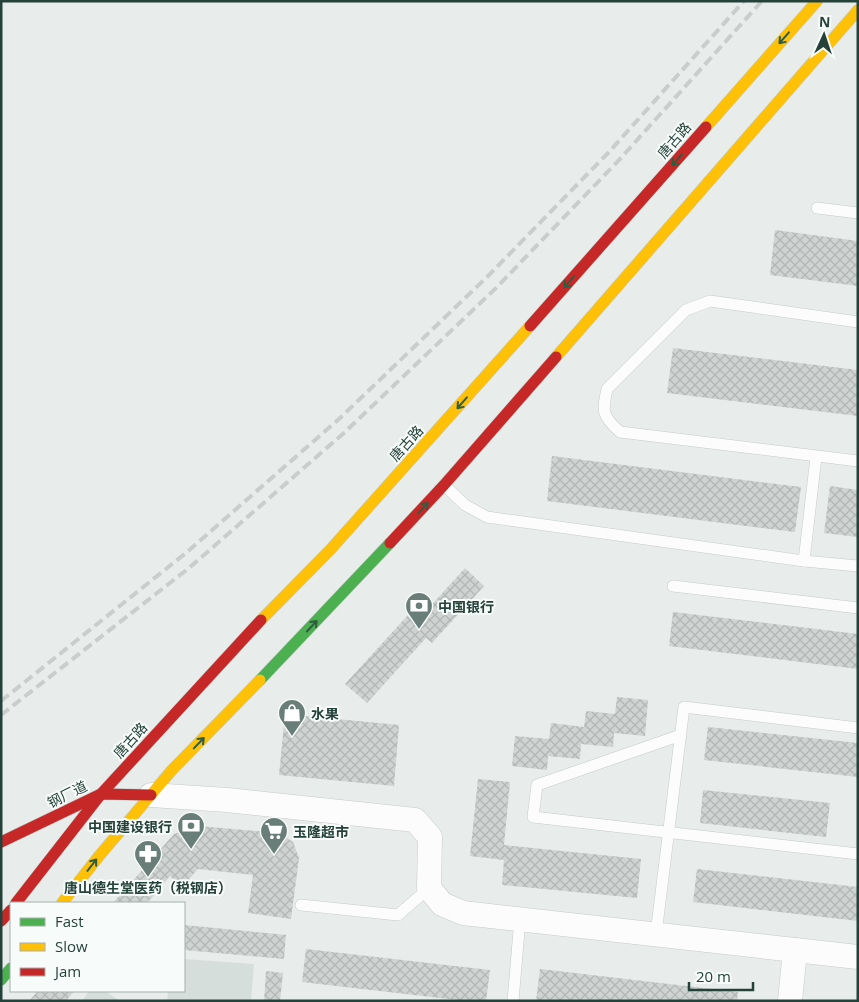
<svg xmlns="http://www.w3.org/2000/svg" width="859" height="1002" font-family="'Open Sans','Noto Sans SC',sans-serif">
<defs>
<pattern id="building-cross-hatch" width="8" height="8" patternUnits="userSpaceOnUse" patternTransform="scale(1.25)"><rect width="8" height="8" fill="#cfd4d2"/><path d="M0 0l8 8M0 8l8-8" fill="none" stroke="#b2b7b5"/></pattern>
</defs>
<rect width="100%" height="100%" fill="#e8edeb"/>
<g fill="#d6dedb">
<path d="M 184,959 L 254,964 L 251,1001 L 167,1001 L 168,991 L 184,991 Z"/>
<path d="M 89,991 L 105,991 L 120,1001 L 82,1001 Z"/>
</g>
<g fill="url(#building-cross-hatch)">
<path d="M 775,230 L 858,241 L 858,286 L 770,275 Z"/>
<path d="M 673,348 L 858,370 L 858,416 L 667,393 Z"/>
<path d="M 552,456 L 801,487 L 795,532 L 547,501 Z"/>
<path d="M 830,486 L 858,490 L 858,537 L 824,533 Z"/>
<path d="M 465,568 L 484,586 L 432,643 L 426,638 L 367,703 L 345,684 L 408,615 L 416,622 Z"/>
<path d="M 673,612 L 858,634 L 858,669 L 669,646 Z"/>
<path d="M 617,697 L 648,700 L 645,736 L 614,733 L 613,747 L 581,744 L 580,759 L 548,756 L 547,770 L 512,766 L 515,736 L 549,739 L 551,723 L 584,727 L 586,711 L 615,714 Z"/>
<path d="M 285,714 L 399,725 L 394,786 L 279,775 Z"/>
<path d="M 708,727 L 858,743 L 858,777 L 704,760 Z"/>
<path d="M 478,779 L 510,782 L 504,845 L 641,859 L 637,898 L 502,885 L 504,860 L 470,856 Z"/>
<path d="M 703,790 L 830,803 L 826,837 L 700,823 Z"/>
<path d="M 198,826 L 279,833 L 293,842 L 299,858 L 291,919 L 248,913 L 253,875 L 198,869 L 182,887 L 170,876 L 147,903 L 113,903 L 174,834 Z"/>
<path d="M 697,869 L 858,887 L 858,921 L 693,902 Z"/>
<path d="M 184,925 L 286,935 L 284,959 L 184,950 Z"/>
<path d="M 306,949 L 490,970 L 486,1001 L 466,1001 L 302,982 Z"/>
<path d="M 540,969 L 738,992 L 737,1001 L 536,1001 Z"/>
<path d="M 266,971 L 283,973 L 280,1001 L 264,1001 Z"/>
<path d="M 38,991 L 74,991 L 66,1001 L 29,1001 Z"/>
</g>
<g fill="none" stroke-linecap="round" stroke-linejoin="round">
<defs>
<g id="lane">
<path d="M 817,208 L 858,213"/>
<path d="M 858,322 L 710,301 L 686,310 L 607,389 C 602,412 602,416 620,432 L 858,461"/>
<path d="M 444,485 L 465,505 L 487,517 L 804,561 L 858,566"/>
<path d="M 804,561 L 816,457"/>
<path d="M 673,586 L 858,608"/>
<path d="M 681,735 L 537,785 L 533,817 L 858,854"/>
<path d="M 301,905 L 398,915 L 429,888"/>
<path d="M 656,934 L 684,707 L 858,728"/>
<path d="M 513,1001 L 520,919"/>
</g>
<g id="street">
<path d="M 151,795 L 227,800 L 415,820 L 430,837 L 429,888 L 442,904 L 463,913 L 858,957"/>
<path d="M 790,1001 L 795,950"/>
</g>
<g id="fast">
<path d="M 260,680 L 390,543"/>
<path d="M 1,980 L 11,968"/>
</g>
<g id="slow">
<path d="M 706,127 L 817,1"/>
<path d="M 556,357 L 858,10"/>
<path d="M 261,620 L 330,550 L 530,326"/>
<path d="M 62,903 L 99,856 L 172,770 L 260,680"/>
</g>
<g id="jam">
<path d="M 530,326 L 706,127"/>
<path d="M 390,543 L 444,485 L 556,357"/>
<path d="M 1,842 L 101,794 L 151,795"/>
<path d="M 16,903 L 101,794 L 261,620"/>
<path d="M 1,921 L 11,910"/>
</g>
</defs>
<use href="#lane" stroke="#c5cac8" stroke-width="12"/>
<use href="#street" stroke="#c5cac8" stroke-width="25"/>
<use href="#fast" stroke="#c3cbc8" stroke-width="12"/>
<use href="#slow" stroke="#c3cbc8" stroke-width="12"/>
<use href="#jam" stroke="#c3cbc8" stroke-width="12"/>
<use href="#lane" stroke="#fcfcfc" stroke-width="11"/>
<use href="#street" stroke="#fcfcfc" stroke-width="24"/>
<use href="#fast" stroke="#4caf50" stroke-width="11"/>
<use href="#slow" stroke="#ffc107" stroke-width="11"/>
<use href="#jam" stroke="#c62828" stroke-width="11"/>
<g stroke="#c9cdcc" stroke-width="4" stroke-dasharray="10 5" stroke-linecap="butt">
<path d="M 1,701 L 187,552 L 339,419 L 488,276 L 609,152 L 744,1"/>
<path d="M 1,715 L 189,568 L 345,432 L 496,288 L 620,159 L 762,1"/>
</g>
</g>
<defs><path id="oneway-shaft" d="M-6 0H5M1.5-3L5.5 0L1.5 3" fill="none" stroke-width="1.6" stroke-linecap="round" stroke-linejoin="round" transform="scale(1.25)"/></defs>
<g stroke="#2e5d40">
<use href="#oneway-shaft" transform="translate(784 38) rotate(131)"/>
<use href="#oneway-shaft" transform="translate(677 160) rotate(131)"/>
<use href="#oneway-shaft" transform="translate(569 282) rotate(131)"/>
<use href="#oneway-shaft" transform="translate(462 403) rotate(131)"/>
<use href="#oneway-shaft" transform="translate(423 508) rotate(-47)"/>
<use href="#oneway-shaft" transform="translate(312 626) rotate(-47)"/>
<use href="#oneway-shaft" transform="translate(199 743) rotate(-46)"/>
<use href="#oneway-shaft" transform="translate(92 865) rotate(-52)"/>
</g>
<defs>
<symbol id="bank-pin" viewBox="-11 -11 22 30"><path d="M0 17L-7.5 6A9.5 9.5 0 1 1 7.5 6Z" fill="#697e78" stroke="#f7fbf9"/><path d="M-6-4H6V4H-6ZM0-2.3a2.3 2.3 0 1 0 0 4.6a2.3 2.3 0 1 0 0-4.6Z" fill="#fff"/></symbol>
<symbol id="shop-pin" viewBox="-11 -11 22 30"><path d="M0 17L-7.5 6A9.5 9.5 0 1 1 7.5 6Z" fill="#697e78" stroke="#f7fbf9"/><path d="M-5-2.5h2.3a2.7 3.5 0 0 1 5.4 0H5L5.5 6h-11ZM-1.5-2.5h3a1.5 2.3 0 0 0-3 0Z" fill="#fff"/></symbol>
<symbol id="supermarket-pin" viewBox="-11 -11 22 30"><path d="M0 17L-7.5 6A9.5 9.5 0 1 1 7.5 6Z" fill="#697e78" stroke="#f7fbf9"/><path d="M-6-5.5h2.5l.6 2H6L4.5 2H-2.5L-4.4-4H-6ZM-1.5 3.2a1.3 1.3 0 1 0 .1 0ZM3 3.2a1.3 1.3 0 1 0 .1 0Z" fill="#fff"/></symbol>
<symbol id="pharmacy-pin" viewBox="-11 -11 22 30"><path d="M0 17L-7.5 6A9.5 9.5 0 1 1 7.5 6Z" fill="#697e78" stroke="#f7fbf9"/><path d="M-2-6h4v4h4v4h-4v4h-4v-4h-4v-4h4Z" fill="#fff"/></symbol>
</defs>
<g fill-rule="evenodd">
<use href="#bank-pin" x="403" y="590" width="32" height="43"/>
<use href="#shop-pin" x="276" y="697" width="32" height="43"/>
<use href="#bank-pin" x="175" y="810" width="32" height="43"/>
<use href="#supermarket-pin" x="258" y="815" width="32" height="43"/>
<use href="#pharmacy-pin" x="132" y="838" width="32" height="43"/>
</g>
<g text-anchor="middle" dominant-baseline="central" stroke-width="4" stroke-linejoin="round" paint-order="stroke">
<g font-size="14" fill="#24423a" stroke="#f7fbf9">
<text transform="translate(674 140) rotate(-49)">唐古路</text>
<text transform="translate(406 443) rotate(-48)">唐古路</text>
<text transform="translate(130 740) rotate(-48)">唐古路</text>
<text transform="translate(67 794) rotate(-26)">钢厂道</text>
</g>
<g font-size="14" font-weight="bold" fill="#24423a" stroke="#f7fbf9" text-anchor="start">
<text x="438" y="606">中国银行</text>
<text x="311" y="713">水果</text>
<text x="172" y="826" text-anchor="end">中国建设银行</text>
<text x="293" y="831">玉隆超市</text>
<text x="148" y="887" text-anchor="middle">唐山德生堂医药（税钢店）</text>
</g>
</g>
<rect width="859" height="1002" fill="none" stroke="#24423a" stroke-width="5"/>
<rect x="10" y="902" width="175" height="90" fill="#f7fbf9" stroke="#a3b1ad"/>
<rect x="20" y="918" width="25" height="8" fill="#4caf50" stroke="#a3b1ad"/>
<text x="55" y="927" font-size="15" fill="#24423a">Fast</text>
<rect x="20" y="943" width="25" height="8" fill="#ffc107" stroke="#a3b1ad"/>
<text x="55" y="952" font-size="15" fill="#24423a">Slow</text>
<rect x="20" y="968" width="25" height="8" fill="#c62828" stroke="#a3b1ad"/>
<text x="55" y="977" font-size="15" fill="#24423a">Jam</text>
<g transform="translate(824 35) rotate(3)" stroke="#f7fbf9" stroke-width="4" paint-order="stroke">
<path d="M0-4L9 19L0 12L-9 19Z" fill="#24423a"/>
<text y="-8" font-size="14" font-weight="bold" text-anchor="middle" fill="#24423a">N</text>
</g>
<path d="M689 982v8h64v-8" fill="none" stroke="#24423a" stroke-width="2.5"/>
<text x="696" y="982" font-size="15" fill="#24423a" stroke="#f7fbf9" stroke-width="4" paint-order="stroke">20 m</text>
</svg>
